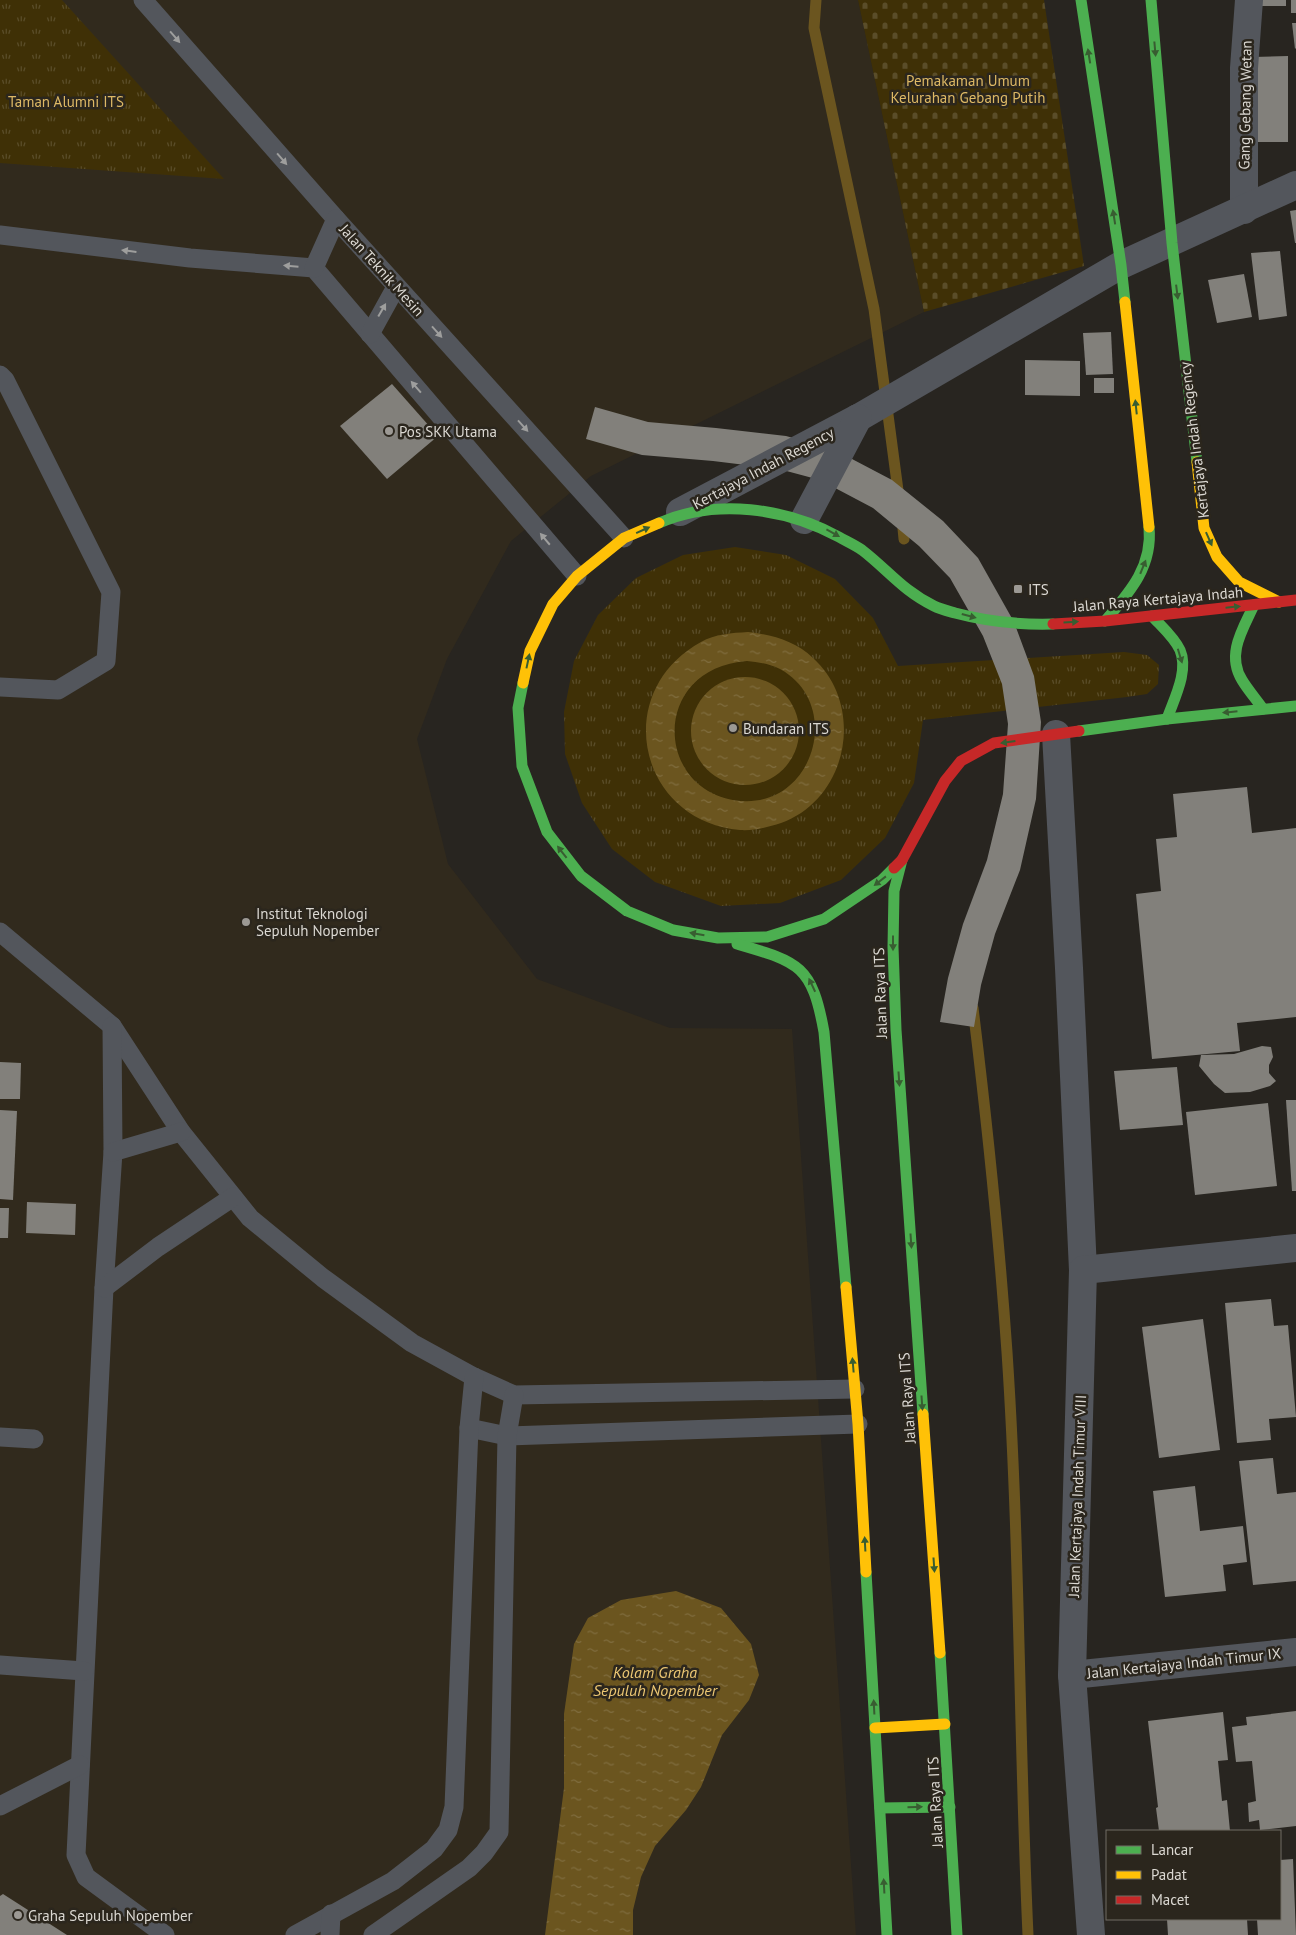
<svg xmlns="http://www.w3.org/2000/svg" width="1296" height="1935" font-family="'PT Sans',sans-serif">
<defs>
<pattern id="grass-tufts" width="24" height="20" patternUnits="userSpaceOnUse" patternTransform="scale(1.25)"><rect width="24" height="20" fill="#3f3006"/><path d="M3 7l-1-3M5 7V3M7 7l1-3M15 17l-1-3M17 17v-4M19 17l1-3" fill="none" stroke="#5a4d29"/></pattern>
<pattern id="cemetery-stones" width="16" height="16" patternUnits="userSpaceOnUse" patternTransform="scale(1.25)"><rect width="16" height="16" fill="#3f3006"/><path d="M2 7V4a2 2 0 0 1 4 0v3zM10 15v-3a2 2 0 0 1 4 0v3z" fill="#5a4d29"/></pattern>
<pattern id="water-ripples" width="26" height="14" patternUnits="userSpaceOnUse" patternTransform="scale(1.25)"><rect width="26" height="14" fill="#6b551f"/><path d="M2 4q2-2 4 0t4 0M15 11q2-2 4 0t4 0" fill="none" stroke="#806d3f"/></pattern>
</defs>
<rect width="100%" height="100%" fill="#282520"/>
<path fill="#312a1d" d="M 0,0 L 858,0 L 924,312 L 591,476 L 511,541 L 447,659 L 417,739 L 448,864 L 537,979 L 670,1028 L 792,1029 L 856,1935 L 0,1935 Z"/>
<g fill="url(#grass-tufts)">
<path d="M 0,0 L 62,0 L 224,179 L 0,163 Z"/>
<path d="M 735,547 L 786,555 L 835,579 L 873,618 L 898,666 L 1124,652 L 1147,655 L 1159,665 L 1158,684 L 1147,694 L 1127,697 L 923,720 L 914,783 L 885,838 L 841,880 L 780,903 L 721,906 L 655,882 L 612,849 L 582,803 L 565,754 L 564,712 L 574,661 L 598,615 L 636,578 L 683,555 Z"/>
</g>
<path fill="url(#cemetery-stones)" d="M 858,0 L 1044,0 L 1084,266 L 924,312 Z"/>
<circle fill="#3f3006" cx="745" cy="731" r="70"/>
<g fill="url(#water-ripples)" fill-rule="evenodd">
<path d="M 748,632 C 773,635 795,641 813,658 C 866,706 848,799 781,823 C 768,827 754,831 740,830 C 638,821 610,692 701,642 C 715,634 732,633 748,632 ZM 747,661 C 758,662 770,664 780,669 C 844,704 814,807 741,801 C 654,794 649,668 747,661 Z"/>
<circle cx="745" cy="731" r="54"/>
<path d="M 676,1591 L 721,1608 L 751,1644 L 759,1675 L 749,1700 L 722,1735 L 701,1787 L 686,1810 L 655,1846 L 641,1877 L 633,1910 L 633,1935 L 545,1935 L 564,1788 L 564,1714 L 574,1644 L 588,1618 L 621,1600 Z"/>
</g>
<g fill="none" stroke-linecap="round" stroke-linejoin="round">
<g stroke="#6b551f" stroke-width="11">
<path d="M 816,0 L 814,28 L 874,309 L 899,498"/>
<path d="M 902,518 L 904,539"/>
<path d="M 973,1008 C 987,1122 999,1237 1007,1352 C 1020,1546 1019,1741 1028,1935"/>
</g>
</g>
<g fill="#82807b">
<rect x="1260" y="0" width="26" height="6"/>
<rect x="1291" y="0" width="5" height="13"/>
<path d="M 1292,23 L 1296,23 L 1296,48 L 1295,49 Z"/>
<path d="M 1288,56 L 1288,142 L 1255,142 L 1253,57 Z"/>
<path d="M 1296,210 L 1296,243 L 1295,243 L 1290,211 Z"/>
<path d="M 1280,251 L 1287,316 L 1259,320 L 1251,253 Z"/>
<path d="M 1244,274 L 1252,317 L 1217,323 L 1208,280 Z"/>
<path d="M 1111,332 L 1113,374 L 1086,375 L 1083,333 Z"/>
<path d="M 1025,360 L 1080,361 L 1080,396 L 1025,395 Z"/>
<rect x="1094" y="378" width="20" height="15"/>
<path d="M 392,384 L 438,436 L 387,479 L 340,426 Z"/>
<path d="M 595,407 L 648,422 L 716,428 L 786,436 L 833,449 L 892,480 L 943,521 L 978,558 L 1014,622 L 1034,676 L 1041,722 L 1036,799 L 1020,870 L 995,934 L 981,985 L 974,1027 L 940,1022 L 948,978 L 963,924 L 987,860 L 1003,794 L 1008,724 L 1002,684 L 983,636 L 950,578 L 919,546 L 873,508 L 820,480 L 779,469 L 713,461 L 642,455 L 586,439 Z"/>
<path d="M 1247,787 L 1252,833 L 1296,828 L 1296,1017 L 1237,1023 L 1240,1051 L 1152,1059 L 1136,894 L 1161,891 L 1156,839 L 1177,837 L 1173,794 Z"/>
<path d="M 1262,1046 L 1271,1047 L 1273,1057 L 1269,1065 L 1269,1073 L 1276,1081 L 1270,1086 L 1250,1092 L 1225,1093 L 1214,1084 L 1199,1066 L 1201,1055 L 1234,1054 Z"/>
<path d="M 0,1062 L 21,1063 L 20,1099 L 0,1099 Z"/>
<path d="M 1177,1067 L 1183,1125 L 1120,1130 L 1114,1071 Z"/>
<path d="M 1286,1100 L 1296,1100 L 1296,1191 L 1292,1191 Z"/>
<path d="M 1268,1103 L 1277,1186 L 1195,1195 L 1186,1112 Z"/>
<path d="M 0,1110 L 17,1111 L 13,1200 L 0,1199 Z"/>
<path d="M 27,1202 L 76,1204 L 75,1235 L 26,1233 Z"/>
<path d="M 0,1208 L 9,1208 L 8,1238 L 0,1238 Z"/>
<path d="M 1271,1299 L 1274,1326 L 1288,1325 L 1296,1417 L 1269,1419 L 1271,1440 L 1237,1443 L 1225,1303 Z"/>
<path d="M 1203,1319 L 1220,1450 L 1159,1458 L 1142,1327 Z"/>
<path d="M 1273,1458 L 1277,1494 L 1296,1492 L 1296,1581 L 1253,1585 L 1239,1461 Z"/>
<path d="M 1195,1486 L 1200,1531 L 1243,1526 L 1247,1562 L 1223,1565 L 1226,1591 L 1165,1597 L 1153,1491 Z"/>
<path d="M 1296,1711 L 1296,1826 L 1260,1830 L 1259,1820 L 1249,1822 L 1248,1803 L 1256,1801 L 1252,1761 L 1236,1762 L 1232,1727 L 1247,1725 L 1246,1717 Z"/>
<path d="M 1223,1712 L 1228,1760 L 1218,1761 L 1222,1801 L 1227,1800 L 1230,1831 L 1159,1831 L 1156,1808 L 1158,1807 L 1148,1721 Z"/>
<path d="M 1293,1859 L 1296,1935 L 1258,1935 L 1257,1919 L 1280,1919 L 1280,1860 Z"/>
<path d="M 3,1894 L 67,1935 L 0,1935 L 0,1896 Z"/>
<path d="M 1167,1919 L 1247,1919 L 1248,1935 L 1168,1935 Z"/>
</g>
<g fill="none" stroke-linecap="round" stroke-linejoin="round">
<g stroke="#53565c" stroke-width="19">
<path d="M 143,0 L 336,219 L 624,538"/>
<path d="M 0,235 L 190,258 L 314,268 L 577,576"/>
<path d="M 314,268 L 336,219"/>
<path d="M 370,334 L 396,287"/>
<path d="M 0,375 L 5,380 L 111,592 L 106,661 L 58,690 L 0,687"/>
<path d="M 0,932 L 112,1026 L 181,1132 L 250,1218 L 323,1278 L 412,1343 L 474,1377 L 514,1395 L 855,1389"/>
<path d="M 112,1026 L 113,1152 L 104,1288 L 76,1855 L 86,1877 L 165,1935"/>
<path d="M 113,1152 L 181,1132"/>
<path d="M 104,1288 L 158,1247 L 233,1197"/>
<path d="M 469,1428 L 507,1436 L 858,1424"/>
<path d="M 0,1437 L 34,1439"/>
<path d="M 0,1665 L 84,1671"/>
<path d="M 0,1806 L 80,1765"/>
<path d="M 295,1935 L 393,1881 L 434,1849 L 448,1830 L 454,1807 L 469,1428 L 474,1377"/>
<path d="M 330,1935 L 331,1914"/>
<path d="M 373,1935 L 469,1868 L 484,1853 L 499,1832 L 507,1436 L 514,1395"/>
</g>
<g stroke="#53565c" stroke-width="28">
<path d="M 1244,210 L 1244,68 L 1249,0"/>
<path d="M 680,512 L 858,418 L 1121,265 L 1296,185"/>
<path d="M 804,520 L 858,418"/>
<path d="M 1056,734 L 1069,968 L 1083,1270"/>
<path d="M 1072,1675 L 1296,1652"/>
<path d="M 1091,1935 L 1072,1675 L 1083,1270 L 1296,1248"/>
</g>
<g stroke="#4caf50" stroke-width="11">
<path d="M 1081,0 L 1121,265 L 1125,302"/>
<path d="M 1151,0 L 1172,243 L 1197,462"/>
<path d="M 659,523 C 716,498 786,508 839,537 C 846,541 855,545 862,550 C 888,570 903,591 934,606 C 940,609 948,611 955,613 C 989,622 1019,625 1053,624"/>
<path d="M 1254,605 C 1243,629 1226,654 1242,680 C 1248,690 1256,699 1263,709"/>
<path d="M 1152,616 C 1161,626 1174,637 1180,650 C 1189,671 1174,699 1167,719"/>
<path d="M 1105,621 C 1129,593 1153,567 1149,527"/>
<path d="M 523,683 L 518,708 L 522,766 L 547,832 L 581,876 L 627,911 L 673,930 L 718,938 L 767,937 L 824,919 L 882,880 L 894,868"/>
<path d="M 1079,731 L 1167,719 L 1296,706"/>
<path d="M 902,860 L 894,891 L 893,947 L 896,1030 L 923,1414"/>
<path d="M 737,944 C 799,962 812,965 824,1032 L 846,1287"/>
<path d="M 866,1572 L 887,1935"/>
<path d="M 940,1653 L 957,1935"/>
<path d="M 880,1808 L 950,1807"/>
</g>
<g stroke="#ffc107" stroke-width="11">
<path d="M 1125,302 L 1149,527"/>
<path d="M 1197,462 L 1204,528 L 1217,557 L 1239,582 L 1279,602"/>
<path d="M 523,683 L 530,651 L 553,604 L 577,576 L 624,538 L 659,523"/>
<path d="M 846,1287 L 858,1424 L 866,1572"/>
<path d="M 923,1414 L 940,1653"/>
<path d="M 875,1728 L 945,1724"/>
</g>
<g stroke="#c62828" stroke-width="11">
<path d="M 1053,624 L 1105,621 L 1296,600"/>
<path d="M 894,868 L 902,860 L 945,781 L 961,761 L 994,743 L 1079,731"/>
</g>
</g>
<defs><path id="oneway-solid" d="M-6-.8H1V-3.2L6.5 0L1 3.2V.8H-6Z" transform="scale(1.25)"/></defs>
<g fill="#9e9e9d">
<use href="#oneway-solid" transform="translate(175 37) rotate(49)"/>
<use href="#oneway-solid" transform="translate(282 159) rotate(49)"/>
<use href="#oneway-solid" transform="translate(129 251) rotate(-173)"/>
<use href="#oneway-solid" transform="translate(291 266) rotate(-175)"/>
<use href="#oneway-solid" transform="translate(382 310) rotate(-60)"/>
<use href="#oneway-solid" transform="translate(437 332) rotate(48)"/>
<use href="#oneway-solid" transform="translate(416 387) rotate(-131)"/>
<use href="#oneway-solid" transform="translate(523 426) rotate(48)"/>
<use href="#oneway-solid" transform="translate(545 539) rotate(-130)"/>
</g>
<g fill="#385d31">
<use href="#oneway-solid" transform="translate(1155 49) rotate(85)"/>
<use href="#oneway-solid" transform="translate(1089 56) rotate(-99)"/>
<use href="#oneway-solid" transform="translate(1114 217) rotate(-99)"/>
<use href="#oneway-solid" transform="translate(1177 292) rotate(83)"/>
<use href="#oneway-solid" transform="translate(1136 407) rotate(-96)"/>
<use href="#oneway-solid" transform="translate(643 530) rotate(-24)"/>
<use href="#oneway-solid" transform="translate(833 533) rotate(29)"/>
<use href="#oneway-solid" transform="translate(1209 539) rotate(66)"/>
<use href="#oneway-solid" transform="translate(1143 567) rotate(-68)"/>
<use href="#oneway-solid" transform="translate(1233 607) rotate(-6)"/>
<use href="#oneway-solid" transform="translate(969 616) rotate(15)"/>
<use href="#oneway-solid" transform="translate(1071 622) rotate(-3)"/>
<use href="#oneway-solid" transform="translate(1180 656) rotate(73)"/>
<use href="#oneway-solid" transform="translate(528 661) rotate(-78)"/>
<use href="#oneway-solid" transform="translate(1230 712) rotate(174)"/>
<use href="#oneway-solid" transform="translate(1008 742) rotate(172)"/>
<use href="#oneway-solid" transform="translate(562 852) rotate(-128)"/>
<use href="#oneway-solid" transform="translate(880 881) rotate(142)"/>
<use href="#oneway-solid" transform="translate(697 934) rotate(-170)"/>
<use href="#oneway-solid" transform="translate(893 943) rotate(90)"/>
<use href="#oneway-solid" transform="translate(812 985) rotate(-115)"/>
<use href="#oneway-solid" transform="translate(899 1079) rotate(86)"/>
<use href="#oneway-solid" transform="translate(911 1241) rotate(86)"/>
<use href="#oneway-solid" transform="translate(853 1365) rotate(-95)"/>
<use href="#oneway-solid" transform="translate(922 1403) rotate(86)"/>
<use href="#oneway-solid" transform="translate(865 1544) rotate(-93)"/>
<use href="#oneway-solid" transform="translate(934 1565) rotate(86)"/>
<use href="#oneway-solid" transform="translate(874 1707) rotate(-93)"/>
<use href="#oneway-solid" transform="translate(915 1807) rotate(-1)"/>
<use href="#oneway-solid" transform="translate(884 1886) rotate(-93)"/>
</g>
<g fill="#9c9994" stroke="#2b261d" stroke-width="2">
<circle cx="389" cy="431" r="5"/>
<rect x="1013" y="584" width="10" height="10" rx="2.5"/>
<circle cx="733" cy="728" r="5"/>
<circle cx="246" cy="922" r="5"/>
<circle cx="18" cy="1915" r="5"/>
</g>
<g text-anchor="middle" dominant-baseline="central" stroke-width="5" stroke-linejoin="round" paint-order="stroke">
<g font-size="15" fill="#deb965" stroke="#2b261d">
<text x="968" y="80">Pemakaman Umum<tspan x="968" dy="17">Kelurahan Gebang Putih</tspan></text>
<text x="66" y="101">Taman Alumni ITS</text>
</g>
<g font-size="15" fill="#dbd8d2" stroke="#2b261d">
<text transform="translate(1245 105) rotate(-89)">Gang Gebang Wetan</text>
<text transform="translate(382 270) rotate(48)">Jalan Teknik Mesin</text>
<text transform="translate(1194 440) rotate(-97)">Kertajaya Indah Regency</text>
<text transform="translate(763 468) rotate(-28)">Kertajaya Indah Regency</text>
<text transform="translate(1158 599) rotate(-5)">Jalan Raya Kertajaya Indah</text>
<text transform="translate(880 993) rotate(-92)">Jalan Raya ITS</text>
<text transform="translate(907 1398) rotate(-94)">Jalan Raya ITS</text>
<text transform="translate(1077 1496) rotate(-88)">Jalan Kertajaya Indah Timur VIII</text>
<text transform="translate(1184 1663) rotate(-6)">Jalan Kertajaya Indah Timur IX</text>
<text transform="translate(935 1802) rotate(-93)">Jalan Raya ITS</text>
</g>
<g font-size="15" fill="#dbd8d2" stroke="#2b261d" text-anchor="start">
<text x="399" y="431">Pos SKK Utama</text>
<text x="1028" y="589">ITS</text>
<text x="743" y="728">Bundaran ITS</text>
<text x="256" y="913">Institut Teknologi<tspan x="256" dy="17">Sepuluh Nopember</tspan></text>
<text x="28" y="1915">Graha Sepuluh Nopember</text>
</g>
<g font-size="16" font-style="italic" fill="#ecc773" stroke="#2b261d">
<text x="655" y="1672">Kolam Graha<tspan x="655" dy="18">Sepuluh Nopember</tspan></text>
</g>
</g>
<rect x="1106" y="1830" width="175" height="90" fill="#2b261d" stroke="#716d65"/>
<rect x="1116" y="1846" width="25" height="8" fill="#4caf50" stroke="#716d65"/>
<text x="1151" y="1855" font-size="15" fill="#dbd8d2">Lancar</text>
<rect x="1116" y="1871" width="25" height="8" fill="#ffc107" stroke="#716d65"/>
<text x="1151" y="1880" font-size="15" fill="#dbd8d2">Padat</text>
<rect x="1116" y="1896" width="25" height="8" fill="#c62828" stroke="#716d65"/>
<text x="1151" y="1905" font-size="15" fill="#dbd8d2">Macet</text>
</svg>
